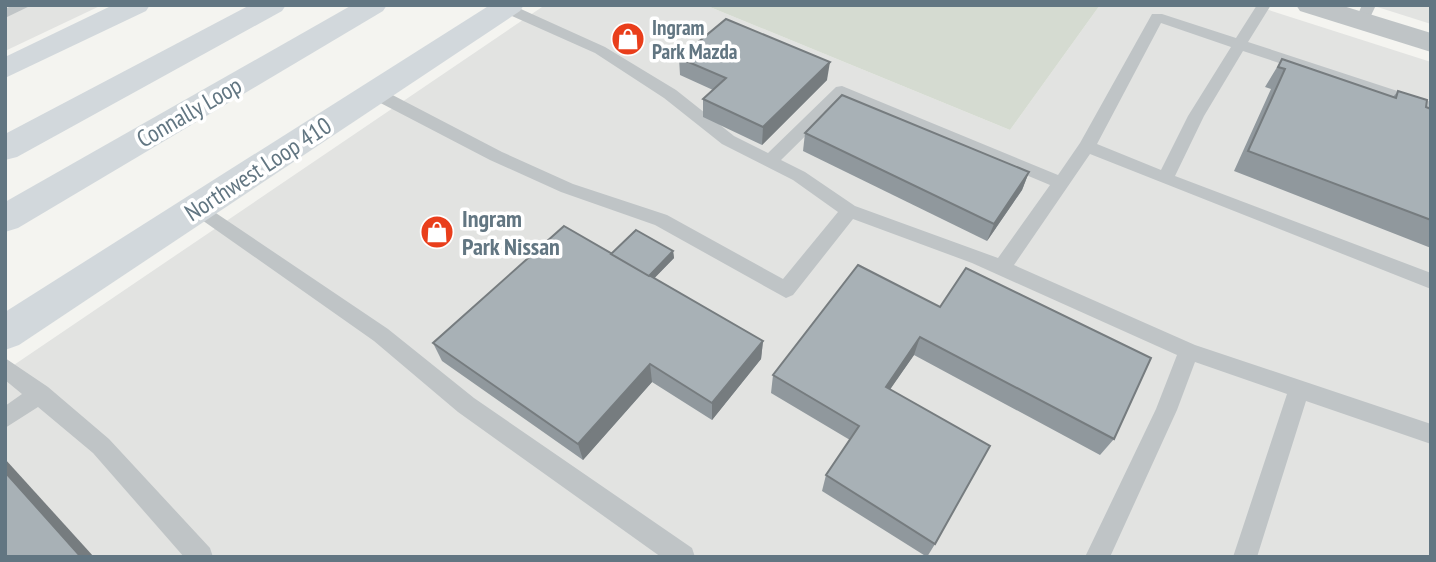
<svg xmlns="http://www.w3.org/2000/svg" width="1436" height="562" font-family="'PT Sans Narrow',sans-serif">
<rect width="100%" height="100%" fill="#f4f4f0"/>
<g fill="#e2e3e1">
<path d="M 5,5 L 102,5 L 5,51 Z"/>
<path d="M 545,5 L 705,5 L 1010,130 L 1100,5 L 1253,5 L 1431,62 L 1431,557 L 5,557 L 5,371 Z"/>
<path d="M 1371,5 L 1431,5 L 1431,24 Z"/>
</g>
<path fill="#d5dbd1" d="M 705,5 L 1100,5 L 1010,130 Z"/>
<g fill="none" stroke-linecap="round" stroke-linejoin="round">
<g fill="#bfc4c6" fill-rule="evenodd">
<path d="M 13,5 L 32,5 L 5,18 L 5,9 Z"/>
<path d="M 501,5 L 512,5 L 605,47 L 676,90 L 734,136 L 768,153 L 836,87 L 842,86 L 1058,175 L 1080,143 L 1152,14 L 1162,14 L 1236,38 L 1257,5 L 1271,5 L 1248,42 L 1431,102 L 1431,113 L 1243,51 L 1204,116 L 1175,176 L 1431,273 L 1431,289 L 1090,154 L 1014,265 L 1195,345 L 1431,424 L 1431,444 L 1306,401 L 1257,557 L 1233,557 L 1287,394 L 1195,362 L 1177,410 L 1110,557 L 1085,557 L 1156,409 L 1177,355 L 972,263 L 853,219 L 793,295 L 786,298 L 655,225 L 561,192 L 490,160 L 369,97 L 369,89 L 381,89 L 502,152 L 573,184 L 667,215 L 783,279 L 838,212 L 793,180 L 722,144 L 664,98 L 595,53 L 501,11 ZM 1161,23 L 1231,47 L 1188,116 L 1161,170 L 1097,144 ZM 844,98 L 1050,185 L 998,258 L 855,206 L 805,172 L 781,160 Z"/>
<path d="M 1362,5 L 1376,5 L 1367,24 L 1362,25 L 1355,21 Z"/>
<path d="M 198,201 L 388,329 L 474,398 L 692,548 L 695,557 L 661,557 L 458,412 L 374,341 L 192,213 L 189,208 L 192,203 Z"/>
<path d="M 5,358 L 48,387 L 109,439 L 210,548 L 213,557 L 184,557 L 93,453 L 38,407 L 5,428 L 5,406 L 22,394 L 5,380 Z"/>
</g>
<path fill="#bfc4c6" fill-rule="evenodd" d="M 1296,5 L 1340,5 L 1431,33 L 1431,52 L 1300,11 Z"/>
<g fill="#d2d8dc" fill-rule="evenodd">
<path d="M 113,5 L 150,5 L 146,11 L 5,78 L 5,57 Z"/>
<path d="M 490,5 L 524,5 L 520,11 L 19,345 L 5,350 L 5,312 Z"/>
</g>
<g fill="#d2d8dc" fill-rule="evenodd">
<path d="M 250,5 L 286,5 L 282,11 L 17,157 L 5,160 L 5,134 Z"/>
<path d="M 352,5 L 387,5 L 383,11 L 18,228 L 5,232 L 5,202 Z"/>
</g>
</g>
<g fill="#90989d">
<path d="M 679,58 L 827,80 L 762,145 L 703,117 L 703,99 L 713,90 L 680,75 Z"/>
<path d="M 1282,59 L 1393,97 L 1398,91 L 1426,107 L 1431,109 L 1431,248 L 1234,171 L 1271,89 L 1265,87 Z"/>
<path d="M 805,133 L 1029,172 L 1022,190 L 987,241 L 803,151 Z"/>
<path d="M 673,251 L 674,258 L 654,278 L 763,341 L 761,359 L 712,420 L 652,382 L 583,460 L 442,361 L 433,343 L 611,254 Z"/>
<path d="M 858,265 L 1114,439 L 1100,455 L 914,355 L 890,389 L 935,544 L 927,557 L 822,491 L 826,475 L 850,440 L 771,393 L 773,375 Z"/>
</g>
<g fill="#767c7f">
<path d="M 830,62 L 827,80 L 762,145 L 763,127 Z"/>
<path d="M 1029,172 L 1022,190 L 987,241 L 994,224 Z"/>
<path d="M 673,251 L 674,258 L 643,290 L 642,283 Z"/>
<path d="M 920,337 L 914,355 L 880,404 L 886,387 Z"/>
<path d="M 763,341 L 761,359 L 712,420 L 712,403 Z"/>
<path d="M 650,364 L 652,382 L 583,460 L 578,444 Z"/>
<path d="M 5,459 L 94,557 L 81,557 L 5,472 Z"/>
</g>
<g fill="#a8b1b6" stroke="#767c7f" stroke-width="2">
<path d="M 726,19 L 830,62 L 763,127 L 703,99 L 726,78 L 679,58 Z"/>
<path d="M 1282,59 L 1396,98 L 1398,91 L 1427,100 L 1426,107 L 1431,109 L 1431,220 L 1248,151 L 1285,69 L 1278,67 Z"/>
<path d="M 842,95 L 1029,172 L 994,224 L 805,133 Z"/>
<path d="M 564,226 L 763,341 L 712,403 L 650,364 L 578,444 L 433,343 Z"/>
<path d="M 636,230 L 673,251 L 649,276 L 611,254 Z"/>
<path d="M 858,265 L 940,307 L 966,268 L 1151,358 L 1114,439 L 920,337 L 886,387 L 990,446 L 935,544 L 826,475 L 859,426 L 773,375 Z"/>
<path d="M 5,472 L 81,557 L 5,557 Z"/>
</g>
<defs>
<symbol id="shop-disc" viewBox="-11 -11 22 22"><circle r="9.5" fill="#e93e1b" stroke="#fff"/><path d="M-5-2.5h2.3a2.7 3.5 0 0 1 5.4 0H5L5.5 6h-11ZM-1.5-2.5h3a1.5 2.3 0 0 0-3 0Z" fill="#fff"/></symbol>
</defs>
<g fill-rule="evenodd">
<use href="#shop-disc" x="609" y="20" width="38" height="38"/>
<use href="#shop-disc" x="418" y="213" width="38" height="38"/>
</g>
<g text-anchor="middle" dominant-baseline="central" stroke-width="7" stroke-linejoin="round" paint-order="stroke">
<g font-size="21" font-weight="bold" fill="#627682" stroke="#fff" text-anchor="start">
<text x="652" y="27">Ingram<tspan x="652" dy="24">Park Mazda</tspan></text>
</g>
<g font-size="24" fill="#627682" stroke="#fff">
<text transform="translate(189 112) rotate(-30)">Connally Loop</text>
<text transform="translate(258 169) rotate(-33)">Northwest Loop 410</text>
</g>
<g font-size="24" font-weight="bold" fill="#627682" stroke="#fff" text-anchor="start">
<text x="462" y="218">Ingram<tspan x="462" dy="28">Park Nissan</tspan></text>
</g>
</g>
<rect width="1436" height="562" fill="none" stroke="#627682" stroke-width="14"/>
</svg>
